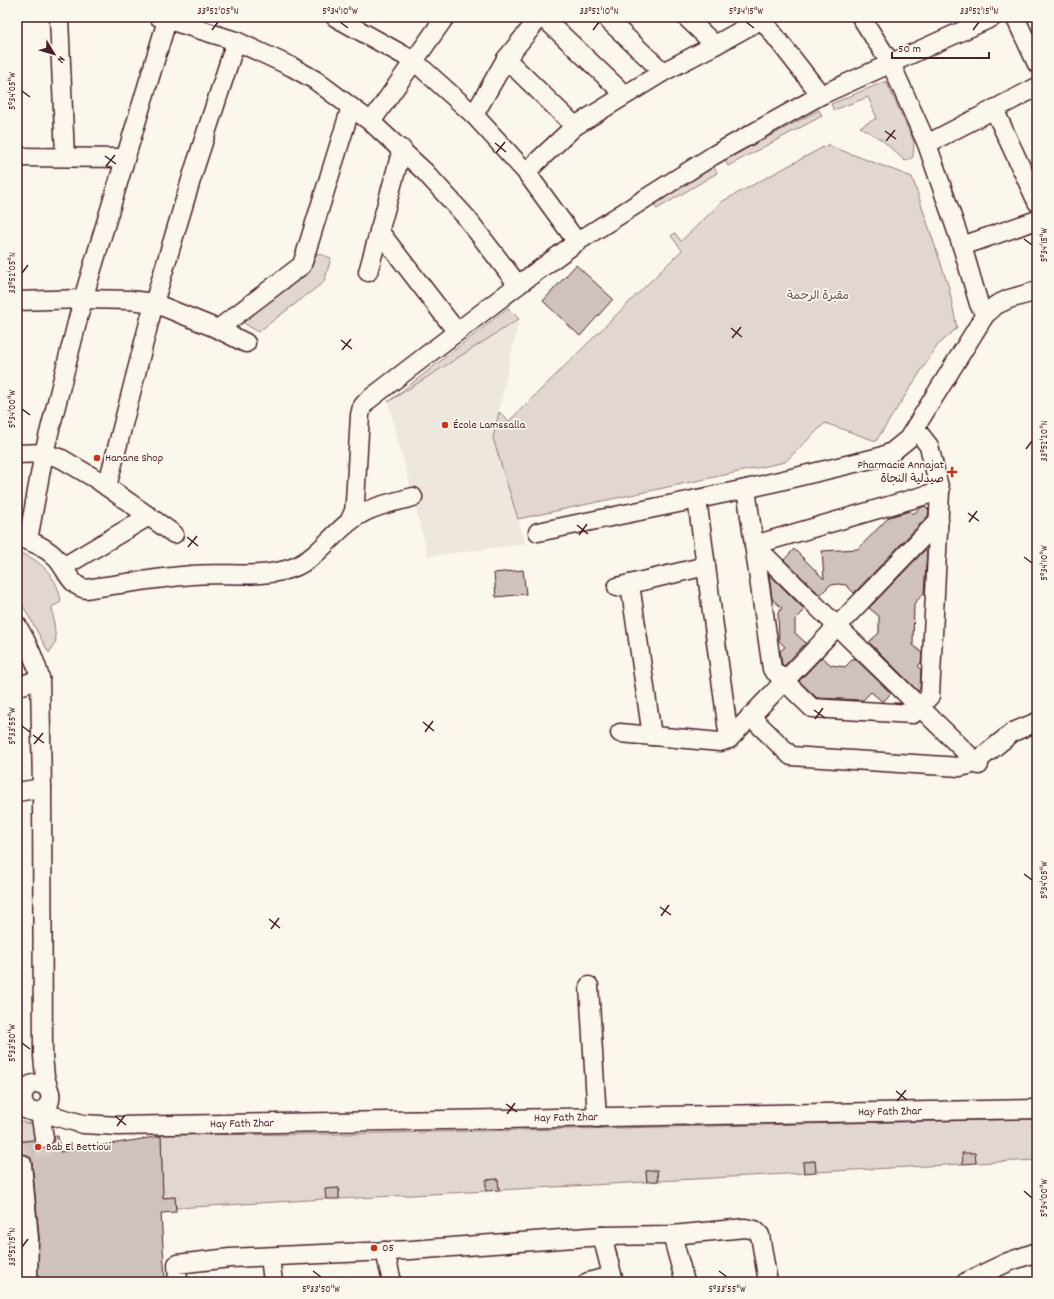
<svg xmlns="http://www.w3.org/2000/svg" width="1054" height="1299" font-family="Dekko,'Playpen Sans Arabic',sans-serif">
<rect width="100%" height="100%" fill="#fbf7ec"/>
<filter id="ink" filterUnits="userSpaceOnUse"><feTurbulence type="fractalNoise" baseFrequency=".025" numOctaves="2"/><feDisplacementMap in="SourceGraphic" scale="8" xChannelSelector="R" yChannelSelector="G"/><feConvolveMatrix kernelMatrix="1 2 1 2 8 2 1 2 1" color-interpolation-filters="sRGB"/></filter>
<g filter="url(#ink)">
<path fill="#eee7de" d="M 519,319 L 493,438 L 526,544 L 428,556 L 415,506 L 419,505 L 414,488 L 411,489 L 388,402 Z"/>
<g fill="#e2d7d0" stroke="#967b7e">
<path d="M 886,81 L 914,142 L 913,157 L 905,161 L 882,140 L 860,127 L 877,118 L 868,97 L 834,110 L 831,104 Z"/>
<path d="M 819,110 L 822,116 L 728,166 L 725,160 Z"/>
<path d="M 829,144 L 830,146 L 912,177 L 949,288 L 957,328 L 937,346 L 876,441 L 825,423 L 785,462 L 518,519 L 493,438 L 499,412 L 509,421 L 682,250 L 671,236 L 675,233 L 681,241 L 723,201 Z"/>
<path d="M 714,167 L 717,173 L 657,209 L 653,204 Z"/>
<path d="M 317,253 L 331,258 L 324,282 L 258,332 L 242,322 L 310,272 Z"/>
<path d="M 508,308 L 519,319 L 388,402 Z"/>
<path d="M 17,552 C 40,558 59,579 61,602 L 52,607 L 56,641 L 49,653 L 17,595 Z"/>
<path d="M 17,654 L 21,663 L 23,672 L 17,674 Z"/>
<path d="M 17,1118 L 25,1123 L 38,1124 L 39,1139 L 17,1142 Z"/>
<path d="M 1037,1119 L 1037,1160 L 976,1163 L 975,1153 L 963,1154 L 963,1164 L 816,1172 L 815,1161 L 803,1162 L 804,1173 L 658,1181 L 657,1170 L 646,1171 L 647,1182 L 499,1190 L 498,1179 L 486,1180 L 486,1191 L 339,1199 L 339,1188 L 326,1189 L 326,1199 L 176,1208 L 175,1197 L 163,1198 L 161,1135 L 339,1134 Z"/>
</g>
<g fill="#cfc2bc" stroke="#4a1f2b">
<path d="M 576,265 L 613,299 L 580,336 L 543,301 Z"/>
<path d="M 925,506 L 929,510 L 928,516 L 854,593 L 846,585 L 838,584 L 830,585 L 820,595 L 784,560 L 794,549 L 824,579 L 822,551 L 858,549 L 889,517 L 910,511 L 913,514 L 920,508 Z"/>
<path d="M 925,550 L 927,551 L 924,593 L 914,604 L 913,645 L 922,653 L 921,663 L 918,666 L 921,670 L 920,689 L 918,691 L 869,642 L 879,633 L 879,616 L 869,608 Z"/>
<path d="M 523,570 L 526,594 L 496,597 L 494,573 Z"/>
<path d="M 769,574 L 805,610 L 795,620 L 795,633 L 806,643 L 784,666 L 782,664 L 780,651 L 785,647 L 779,641 L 778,613 L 782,608 L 772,599 Z"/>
<path d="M 822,657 L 831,665 L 845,667 L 854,658 L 891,693 L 883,702 L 871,692 L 863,700 L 817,698 L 799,681 Z"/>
<path d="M 54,1136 L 58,1136 L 60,1152 L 161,1136 L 163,1198 L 175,1197 L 176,1212 L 161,1213 L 165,1280 L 148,1282 L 37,1282 L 39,1237 L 32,1163 L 31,1158 L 27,1155 L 21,1154 L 17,1155 L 17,1142 L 34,1140 L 36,1144 L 40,1148 L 46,1148 L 51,1146 L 54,1142 Z"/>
<path d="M 962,1153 L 975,1153 L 976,1163 L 963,1164 Z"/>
<path d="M 815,1161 L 816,1172 L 804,1173 L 803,1162 Z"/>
<path d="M 657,1170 L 658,1181 L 647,1182 L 646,1171 Z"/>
<path d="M 498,1179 L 499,1190 L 486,1191 L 486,1180 Z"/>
<path d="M 339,1188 L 339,1199 L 326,1199 L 325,1189 Z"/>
</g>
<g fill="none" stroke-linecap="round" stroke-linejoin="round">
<path stroke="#d8ccc5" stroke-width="18" stroke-dasharray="18 9" stroke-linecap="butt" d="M 22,1164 L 20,1152 L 46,1147 L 44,1138"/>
<defs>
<g id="minor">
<path d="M 59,17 L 65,157"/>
<path d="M 159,17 L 236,41 L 292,67 L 315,80 L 371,122 L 425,172 L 466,217 L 518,285"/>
<path d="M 335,17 L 414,61 L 474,115 L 526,172 L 577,242"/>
<path d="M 543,17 L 625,95"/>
<path d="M 605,17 L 663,72"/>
<path d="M 686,17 L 715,45"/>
<path d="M 760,17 L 821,95"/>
<path d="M 861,17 L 891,64 L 927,144 L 962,246 L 979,304 L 985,315"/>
<path d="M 1015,17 L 1037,64"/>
<path d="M 506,59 L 575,126"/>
<path d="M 994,109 L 1037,202"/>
<path d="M 474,115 L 506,59 L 540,17"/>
<path d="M 371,122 L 445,17"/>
<path d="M 927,144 L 1037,87"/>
<path d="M 17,157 L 125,158"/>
<path d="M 526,172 L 575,126 L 663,72 L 715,45 L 762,19"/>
<path d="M 379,231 L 457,332"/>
<path d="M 962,246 L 1037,220"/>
<path d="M 368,272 L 402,149"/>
<path d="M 17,301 L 83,299 L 130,300 L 154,303 L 218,329 L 246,343"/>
<path d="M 218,329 L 302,265 L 351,107"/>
<path d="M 17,454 L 44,453 L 62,459 L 96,479 L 174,534"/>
<path d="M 107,487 L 154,303 L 194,170 L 236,41"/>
<path d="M 746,489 L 772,669 L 812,708 L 913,714 L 930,696 L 940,491 L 929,446 L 915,428"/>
<path d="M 940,491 L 754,545 L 979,765"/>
<path d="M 697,499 L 729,739"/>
<path d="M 349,522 L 354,511 L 355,502 L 360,415 L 362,407 L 367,401 L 518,285 L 577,242 L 714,155 L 821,95 L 993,17"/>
<path d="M 538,532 L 746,489 L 880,457 L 892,452 L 908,439 L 985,315 L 996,305 L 1009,299 L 1037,291"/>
<path d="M 17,537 C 32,541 46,547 57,559 C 67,570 70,586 86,589 C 121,584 157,578 192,575 C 225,572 260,579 292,568 C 320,558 335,528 361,514 C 376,505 396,502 413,497"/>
<path d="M 28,540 L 44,453 L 83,299 L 168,17"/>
<path d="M 63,567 L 149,516"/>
<path d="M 630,584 L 652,736"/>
<path d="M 617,587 L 706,566"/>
<path d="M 17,625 C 27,642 35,658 40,678 L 42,788 L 43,1056 L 45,1077 L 50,1093"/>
<path d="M 17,687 L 31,682 L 40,678"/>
<path d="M 750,716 L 791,756 L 960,767 L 969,765 L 976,762 L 1013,732 L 1037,722"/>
<path d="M 620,733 L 720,742 L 729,739 L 939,520"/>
<path d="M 17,792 L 42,788"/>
<path d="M 589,986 L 597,1118"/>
<path d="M 17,1106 C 24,1108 31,1113 38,1112 C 50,1110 55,1094 45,1086 C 29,1076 13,1098 30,1111"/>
<path id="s1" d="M 44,1138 L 40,1112 L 83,1124 L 119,1126 L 1037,1109"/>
<path d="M 22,1164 L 29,1238 L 28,1275"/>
<path d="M 672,1235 L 685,1282"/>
<path d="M 602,1236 L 614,1282"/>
<path d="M 385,1251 L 392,1282"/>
<path d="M 270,1257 L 273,1282"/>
<path d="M 178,1282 L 177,1264 L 230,1258 L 411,1250 L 602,1236 L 672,1235 L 745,1228 L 755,1230 L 760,1235 L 768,1282"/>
<path d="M 588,1282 L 612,1276"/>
<path d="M 966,1282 L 1008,1262 L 1037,1252"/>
</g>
</defs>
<use href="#minor" stroke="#4a1f2b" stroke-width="21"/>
<use href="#minor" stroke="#fbf7ec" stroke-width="18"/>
</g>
</g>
<path fill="none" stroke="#4a1f2b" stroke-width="1.5" d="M 340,22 L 348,28M 746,22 L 754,28M 212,30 L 218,22M 593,30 L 599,22M 973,30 L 979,22M 22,91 L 30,97M 885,131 L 896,139M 886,141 L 895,130M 495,143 L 506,152M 496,153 L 505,142M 105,156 L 116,164M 106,166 L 115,155M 1024,239 L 1032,245M 22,273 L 28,265M 731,328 L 742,337M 732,338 L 741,327M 341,340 L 352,349M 342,350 L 351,339M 22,409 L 30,415M 1026,449 L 1032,441M 968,513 L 979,521M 969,522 L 977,511M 577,525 L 588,534M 579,535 L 587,524M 187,537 L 198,546M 188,547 L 197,536M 1024,557 L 1032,563M 814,710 L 825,718M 815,719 L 823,708M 423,722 L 434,731M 22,726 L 30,732M 425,732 L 433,721M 33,735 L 44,743M 34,744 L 43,733M 1024,874 L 1032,880M 660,907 L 671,915M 661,916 L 669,905M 269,919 L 280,928M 271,929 L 279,918M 22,1043 L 30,1049M 896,1091 L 907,1100M 897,1101 L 906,1090M 506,1104 L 517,1112M 507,1114 L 515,1103M 115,1116 L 126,1125M 117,1126 L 125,1115M 1024,1191 L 1032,1198M 22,1247 L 28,1239M 313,1271 L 321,1277M 719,1271 L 727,1277"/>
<g fill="#c8321e" stroke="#fbf7ec" stroke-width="1.5">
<circle cx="445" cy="425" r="4"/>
<circle cx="97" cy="458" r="4"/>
<path d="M950 466h4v4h4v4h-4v4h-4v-4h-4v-4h4z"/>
<circle cx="38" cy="1147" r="4"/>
<circle cx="374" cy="1248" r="4"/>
</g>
<g text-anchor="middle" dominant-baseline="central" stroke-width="3.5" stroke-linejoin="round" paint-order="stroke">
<g font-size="12" fill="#704d54" stroke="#fbf7ec">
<text x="818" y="296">مقبرة الرحمة</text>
</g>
<g font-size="12" fill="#4a1f2b" stroke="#fbf7ec" text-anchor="start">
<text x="453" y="425">École Lamssalla</text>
<text x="105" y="458">Hanane Shop</text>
<text x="944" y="465" text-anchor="end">Pharmacie Annajat<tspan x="944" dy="14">صيدلية النجاة</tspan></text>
<text x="46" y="1147">Bab El Bettioui</text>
<text x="382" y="1248">05</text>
</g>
<g font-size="12" fill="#4a1f2b" stroke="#fbf7ec">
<text stroke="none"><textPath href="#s1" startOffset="878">Hay Fath Zhar</textPath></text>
<text stroke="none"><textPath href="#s1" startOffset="554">Hay Fath Zhar</textPath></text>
<text stroke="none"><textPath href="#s1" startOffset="230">Hay Fath Zhar</textPath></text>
</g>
</g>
<rect width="1054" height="1299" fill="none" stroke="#fbf7ec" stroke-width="44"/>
<g transform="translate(54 54) rotate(128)" stroke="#fbf7ec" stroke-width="3" paint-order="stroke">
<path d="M0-3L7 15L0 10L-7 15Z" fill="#4a1f2b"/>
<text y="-6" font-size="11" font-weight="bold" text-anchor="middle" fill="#4a1f2b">N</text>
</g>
<path d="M892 52v6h97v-6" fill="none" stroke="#4a1f2b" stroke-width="2"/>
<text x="898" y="52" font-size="12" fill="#4a1f2b" stroke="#fbf7ec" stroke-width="3" paint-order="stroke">50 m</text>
<rect x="22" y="22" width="1010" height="1255" fill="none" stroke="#4a1f2b" stroke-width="1.5"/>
<g font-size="10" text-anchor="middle" fill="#4a1f2b">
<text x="218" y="14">33°52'05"N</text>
<text x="340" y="14">5°34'10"W</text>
<text x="599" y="14">33°52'10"N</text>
<text x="746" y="14">5°34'15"W</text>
<text x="979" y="14">33°52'15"N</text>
<text transform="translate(11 91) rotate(-90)" y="4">5°34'05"W</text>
<text transform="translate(1043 245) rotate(-90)" y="4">5°34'15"W</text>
<text transform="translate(11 273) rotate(-90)" y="4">33°52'05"N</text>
<text transform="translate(11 409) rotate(-90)" y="4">5°34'00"W</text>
<text transform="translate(1043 441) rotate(-90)" y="4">33°52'20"N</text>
<text transform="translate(1043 563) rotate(-90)" y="4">5°34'10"W</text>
<text transform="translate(11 726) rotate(-90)" y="4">5°33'55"W</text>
<text transform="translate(1043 880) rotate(-90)" y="4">5°34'05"W</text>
<text transform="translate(11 1043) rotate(-90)" y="4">5°33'50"W</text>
<text transform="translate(1043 1198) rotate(-90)" y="4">5°34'00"W</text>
<text transform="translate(11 1247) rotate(-90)" y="4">33°52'15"N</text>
<text x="321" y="1292">5°33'50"W</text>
<text x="727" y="1292">5°33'55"W</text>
</g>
</svg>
